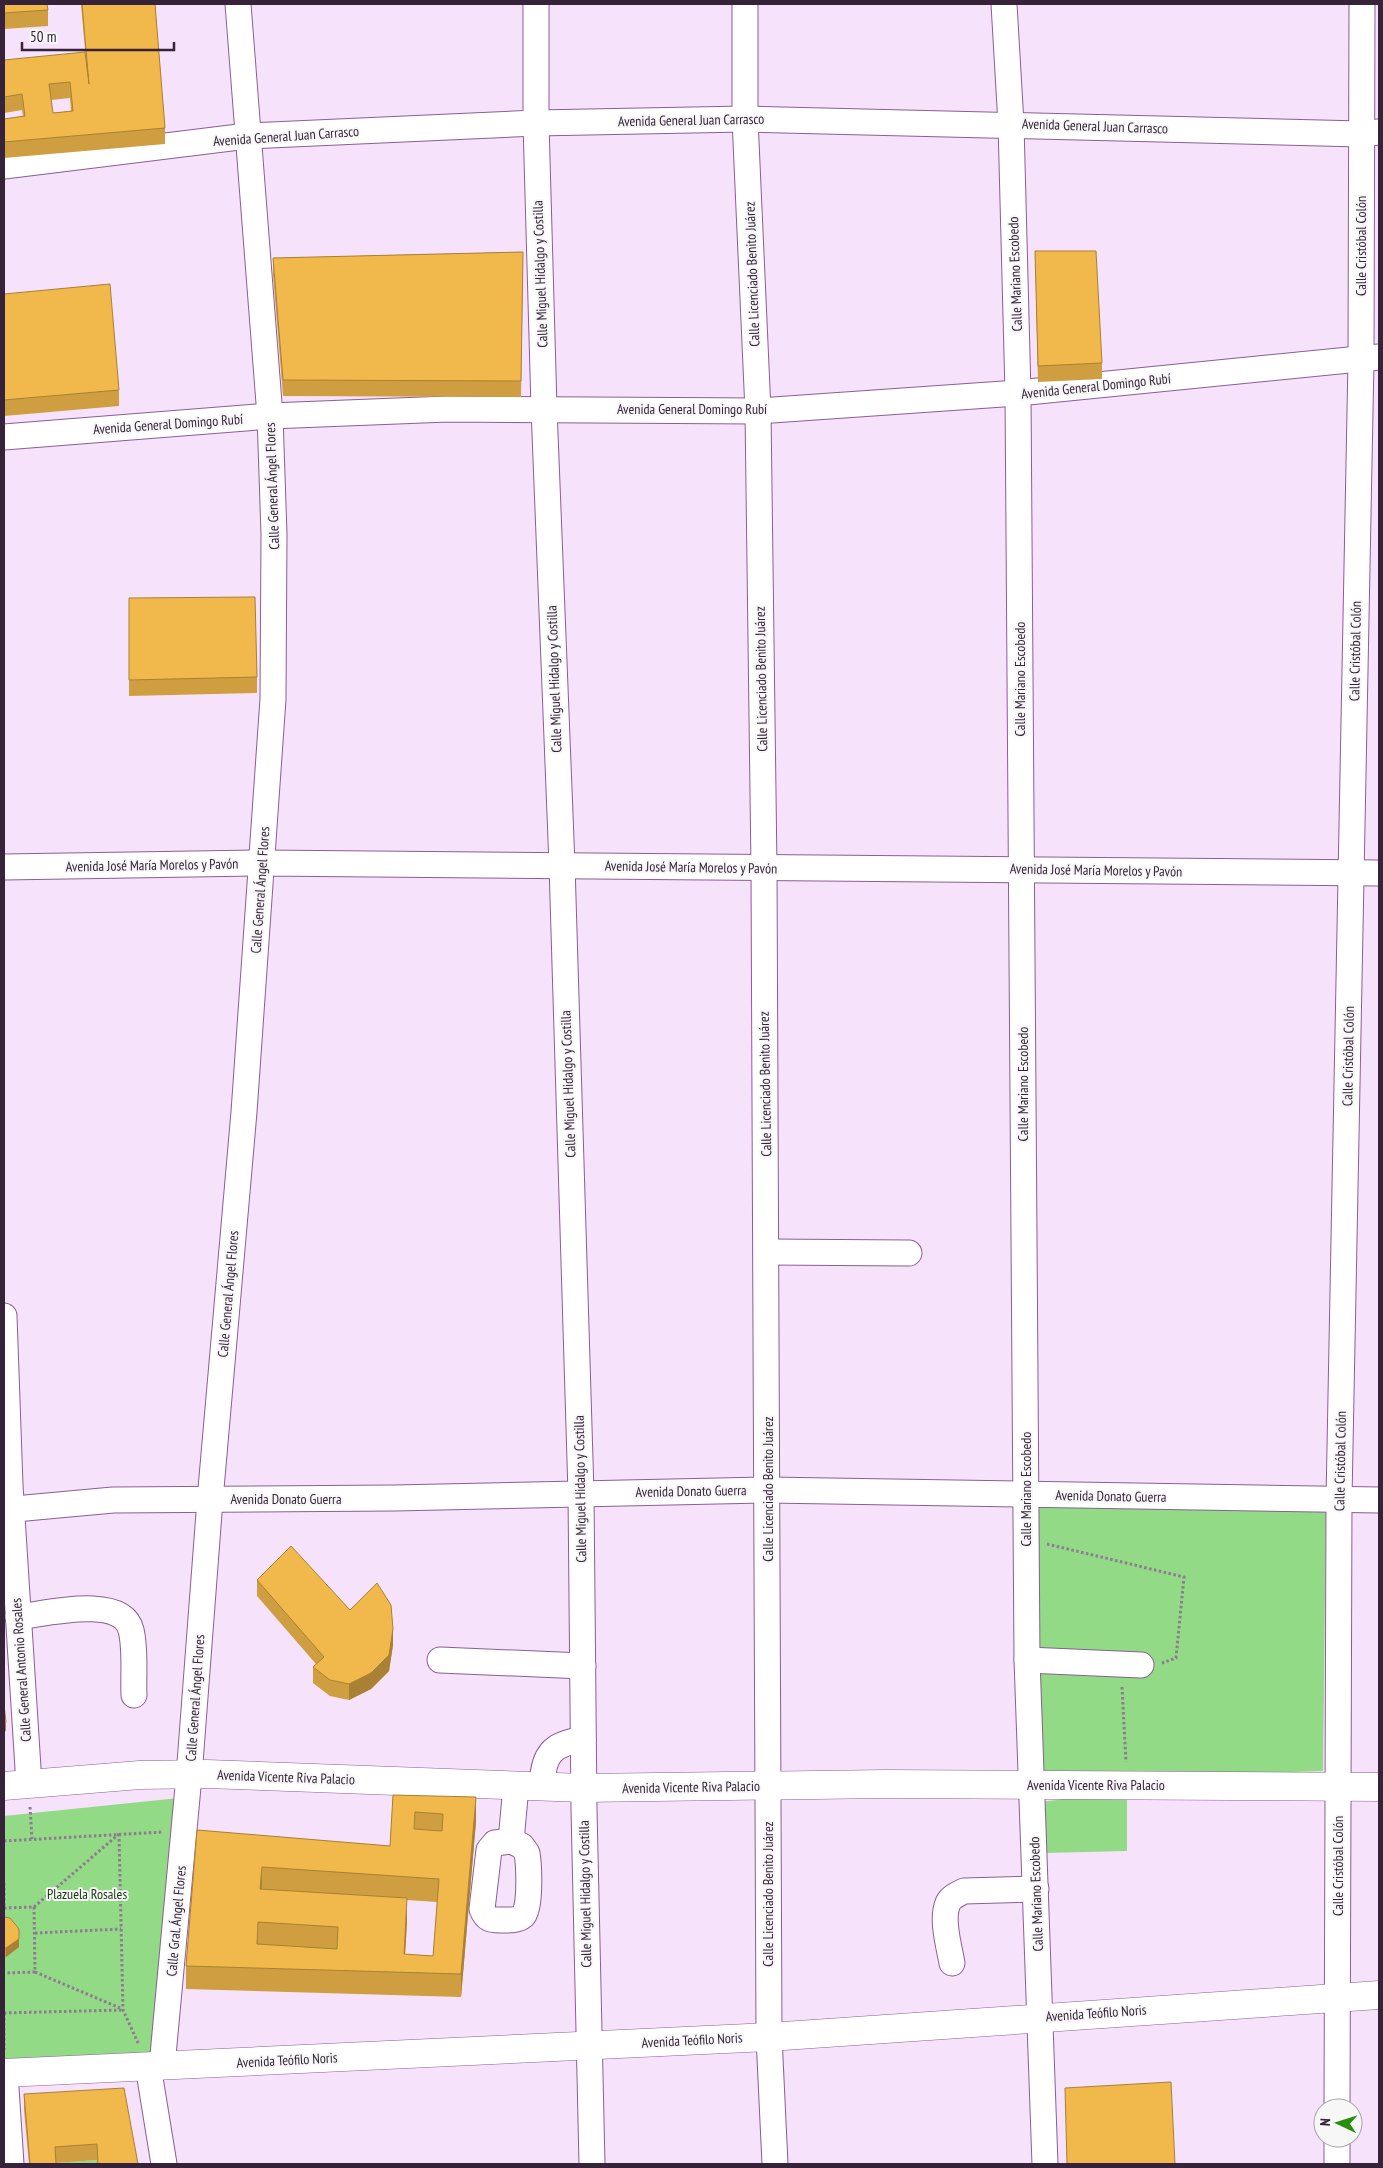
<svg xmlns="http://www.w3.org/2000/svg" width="1383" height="2168" font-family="'PT Sans Narrow',sans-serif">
<rect width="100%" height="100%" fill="#f6e2fa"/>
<g fill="#92da85">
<path d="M 1036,1504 L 1326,1510 L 1323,1771 L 1041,1780 Z"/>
<path d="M 1127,1791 L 1127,1851 L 1043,1853 L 1041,1802 Z"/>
<path d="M 179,1798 L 157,2058 L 4,2066 L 4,1816 Z"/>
<path d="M 97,2160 L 97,2164 L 55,2164 L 55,2163 Z"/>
</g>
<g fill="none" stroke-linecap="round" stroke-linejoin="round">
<defs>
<g id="minor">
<path d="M 536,4 L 536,123 L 544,408 L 562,865 L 581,1493 L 584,1809 L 592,2164"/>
<path d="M 745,4 L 745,119 L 758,411 L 764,869 L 769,2037 L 775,2164"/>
<path d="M 1004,4 L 1011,124 L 1018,393 L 1027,1660 L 1045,2164"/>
<path d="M 4,166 L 247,136 L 536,123 L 745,119 L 1361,134 L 1379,132"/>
<path d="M 4,437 L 270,416 L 448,409 L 758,411 L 1018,393 L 1379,357"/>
<path d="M 4,867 L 263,863 L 1379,873"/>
<path d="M 767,1252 L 909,1253"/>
<path d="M 4,1316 L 10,1485 L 29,1784"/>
<path d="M 4,1510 L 113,1500 L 394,1498 L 768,1490 L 1379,1500"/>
<path d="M 18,1617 C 45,1614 122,1594 131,1630 C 136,1650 133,1674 134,1695"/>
<path d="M 440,1660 L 583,1666"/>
<path d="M 1027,1660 L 1141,1665"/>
<path d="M 542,1786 C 543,1756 551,1743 583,1740"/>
<path d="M 511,1841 L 522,1846 L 527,1853 C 529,1865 531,1908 523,1916 C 517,1921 507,1920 500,1920 C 490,1920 486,1919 482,1909 L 489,1850 L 495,1843 Z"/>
<path d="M 511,1841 L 516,1786"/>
<path d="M 952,1963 C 949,1946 941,1919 948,1903 C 951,1897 958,1894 964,1891 L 1036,1889"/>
<path d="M 148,2066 L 164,2164"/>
<path d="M 162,2066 L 189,1776 L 210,1500 L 244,1112 L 273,699 L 274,534 L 270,416 L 238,4"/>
<path d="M 5,2073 L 11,2164"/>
<path d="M 1337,2108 L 1339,1499 L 1361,360 L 1362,4"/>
<path d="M 1337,2164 L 1337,2138"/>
</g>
<g id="major">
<path d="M 4,1786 L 140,1775 L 207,1774 L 583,1788 L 885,1784 L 1379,1787"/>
<path d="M 4,2073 L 769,2037 L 1379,1995"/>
</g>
</defs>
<use href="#minor" stroke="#8b5e94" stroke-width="27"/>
<use href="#major" stroke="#8b5e94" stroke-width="29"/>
<g stroke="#8e7a92" stroke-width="3" stroke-dasharray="2.5 2.5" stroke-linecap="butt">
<path d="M 1047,1544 L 1184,1577 L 1176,1658 L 1162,1663"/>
<path d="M 1122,1687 L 1126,1762"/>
<path d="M 30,1807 L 32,1839"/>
<path d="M 119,1834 L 123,2010 L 139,2045"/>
<path d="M 4,1841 L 163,1832"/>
<path d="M 4,1883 L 4,1908"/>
<path d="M 34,1907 L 119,1834"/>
<path d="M 4,1908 L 34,1907 L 35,1972 L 4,1973"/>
<path d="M 35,1933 L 121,1929"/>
<path d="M 35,1972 L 120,2008"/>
<path d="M 4,2013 L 123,2010"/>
<path d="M 4,2013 L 4,2050"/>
</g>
<use href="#minor" stroke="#fff" stroke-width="25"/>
<use href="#major" stroke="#fff" stroke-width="28"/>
</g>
<g fill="#cf9e40" fill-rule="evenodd">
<path d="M 4,4 L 48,10 L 48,26 L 4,29 Z"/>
<path d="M 81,4 L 155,4 L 165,128 L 165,144 L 4,158 L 4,119 L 23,116 L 22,110 L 4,113 L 4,60 L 86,60 ZM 70,98 L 71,111 L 53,113 L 51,100 Z"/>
<path d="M 1035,251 L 1102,363 L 1102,379 L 1038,382 Z"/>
<path d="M 523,252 L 521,397 L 283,396 L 273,274 L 273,258 Z"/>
<path d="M 4,294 L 119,390 L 119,406 L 4,416 Z"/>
<path d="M 129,598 L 257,677 L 257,693 L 129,696 Z"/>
<path d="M 257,1580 L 350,1610 L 393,1645 L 389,1671 L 371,1689 L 349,1700 L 330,1696 L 313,1683 L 313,1667 L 316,1664 L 257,1596 Z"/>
<path d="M 393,1795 L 476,1821 L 461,1997 L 186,1989 L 186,1966 L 197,1830 L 390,1846 ZM 407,1900 L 437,1902 L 433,1956 L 405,1954 L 407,1922 Z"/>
<path d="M 4,1917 L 19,1937 L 19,1947 L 6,1957 L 4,1956 Z"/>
<path d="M 24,2094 L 138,2164 L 97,2164 L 97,2160 L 56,2163 L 56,2164 L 29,2164 L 24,2110 Z"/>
</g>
<g fill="#a98134">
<path d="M 393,1629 L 393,1645 L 389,1671 L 371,1689 L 349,1700 L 349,1684 Z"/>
<path d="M 6,1722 L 6,1730 L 4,1734 L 4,1726 Z"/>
<path d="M 476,1797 L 476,1821 L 461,1997 L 461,1974 Z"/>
<path d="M 262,1867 L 262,1890 L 260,1889 Z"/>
<path d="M 407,1898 L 407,1922 L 404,1972 L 404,1954 Z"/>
<path d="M 258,1922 L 258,1946 L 257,1944 Z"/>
<path d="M 19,1929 L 19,1947 L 6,1957 L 6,1948 Z"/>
</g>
<g fill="#f1b84b" stroke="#a98134" fill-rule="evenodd">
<path d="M 4,4 L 47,4 L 48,10 L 4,13 Z"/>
<path d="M 82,4 L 155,4 L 165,128 L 4,142 L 4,119 L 25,116 L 22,94 L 4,97 L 4,60 L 85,52 L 89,84 ZM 70,82 L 73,111 L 53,113 L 49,84 Z"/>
<path d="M 1035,251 L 1096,251 L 1102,363 L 1038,366 Z"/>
<path d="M 523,252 L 521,381 L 283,380 L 273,258 Z"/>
<path d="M 110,284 L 119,390 L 4,400 L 4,294 Z"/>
<path d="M 255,597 L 257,677 L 129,680 L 129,598 Z"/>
<path d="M 291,1546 L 350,1610 L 377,1583 L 391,1605 L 393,1629 L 389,1655 L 371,1673 L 349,1684 L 330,1680 L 313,1667 L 324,1657 L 257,1580 Z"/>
<path d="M 4,1705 L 6,1722 L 4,1726 Z"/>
<path d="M 393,1795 L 476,1797 L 461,1974 L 186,1966 L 197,1830 L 390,1846 ZM 415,1812 L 443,1814 L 442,1831 L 414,1829 ZM 262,1867 L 439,1879 L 433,1956 L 404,1954 L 407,1898 L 260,1889 ZM 258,1922 L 338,1927 L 337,1949 L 257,1944 Z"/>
<path d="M 4,1917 L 10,1918 L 19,1929 L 19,1939 L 6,1948 L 4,1948 Z"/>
<path d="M 1171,2082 L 1175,2164 L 1067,2164 L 1065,2088 Z"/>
<path d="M 124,2088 L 138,2164 L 98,2164 L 97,2144 L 55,2147 L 56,2164 L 30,2164 L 24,2094 Z"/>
</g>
<g text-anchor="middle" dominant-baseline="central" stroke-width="4" stroke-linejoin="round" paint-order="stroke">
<g font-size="14" fill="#36233a" stroke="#f7f7f7">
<text transform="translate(691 120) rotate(-1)">Avenida General Juan Carrasco</text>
<text transform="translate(1095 126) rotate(2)">Avenida General Juan Carrasco</text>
<text transform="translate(286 136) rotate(-4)">Avenida General Juan Carrasco</text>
<text transform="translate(1361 246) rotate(-90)">Calle Cristóbal Colón</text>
<text transform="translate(540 274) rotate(-92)">Calle Miguel Hidalgo y Costilla</text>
<text transform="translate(752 274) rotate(-92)">Calle Licenciado Benito Juárez</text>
<text transform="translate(1015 274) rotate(-92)">Calle Mariano Escobedo</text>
<text transform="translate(1096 386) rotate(-6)">Avenida General Domingo Rubí</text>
<text x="692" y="409">Avenida General Domingo Rubí</text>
<text transform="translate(168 424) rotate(-4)">Avenida General Domingo Rubí</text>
<text transform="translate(272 486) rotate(-92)">Calle General Ángel Flores</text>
<text transform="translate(1355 651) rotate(-89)">Calle Cristóbal Colón</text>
<text transform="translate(554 679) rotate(-92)">Calle Miguel Hidalgo y Costilla</text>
<text transform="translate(761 679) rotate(-91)">Calle Licenciado Benito Juárez</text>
<text transform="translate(1020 679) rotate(-90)">Calle Mariano Escobedo</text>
<text transform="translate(152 865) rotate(-1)">Avenida José María Morelos y Pavón</text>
<text transform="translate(691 867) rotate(1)">Avenida José María Morelos y Pavón</text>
<text transform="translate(1096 870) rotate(1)">Avenida José María Morelos y Pavón</text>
<text transform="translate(260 890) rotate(-86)">Calle General Ángel Flores</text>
<text transform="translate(1348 1056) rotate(-89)">Calle Cristóbal Colón</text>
<text transform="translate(568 1084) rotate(-92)">Calle Miguel Hidalgo y Costilla</text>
<text transform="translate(765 1084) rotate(-91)">Calle Licenciado Benito Juárez</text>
<text transform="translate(1023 1084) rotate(-90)">Calle Mariano Escobedo</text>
<text transform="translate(228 1294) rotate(-85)">Calle General Ángel Flores</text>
<text transform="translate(1340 1461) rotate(-89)">Calle Cristóbal Colón</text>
<text transform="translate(580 1489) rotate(-91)">Calle Miguel Hidalgo y Costilla</text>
<text transform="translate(768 1489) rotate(-90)">Calle Licenciado Benito Juárez</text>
<text transform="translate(1026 1489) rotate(-90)">Calle Mariano Escobedo</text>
<text transform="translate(691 1491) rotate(-1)">Avenida Donato Guerra</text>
<text transform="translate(1111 1496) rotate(1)">Avenida Donato Guerra</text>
<text x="286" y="1499">Avenida Donato Guerra</text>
<text transform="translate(21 1670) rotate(-94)">Calle General Antonio Rosales</text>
<text transform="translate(195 1698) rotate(-86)">Calle General Ángel Flores</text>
<text transform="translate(286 1777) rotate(2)">Avenida Vicente Riva Palacio</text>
<text x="1096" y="1785">Avenida Vicente Riva Palacio</text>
<text transform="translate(691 1787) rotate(-1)">Avenida Vicente Riva Palacio</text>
<text transform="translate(1338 1866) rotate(-90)">Calle Cristóbal Colón</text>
<text transform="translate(585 1894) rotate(-91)">Calle Miguel Hidalgo y Costilla</text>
<text transform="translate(768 1894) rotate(-90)">Calle Licenciado Benito Juárez</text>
<text transform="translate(1036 1894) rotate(-92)">Calle Mariano Escobedo</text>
<text transform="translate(176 1921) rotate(-85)">Calle Gral. Ángel Flores</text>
<text transform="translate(1096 2013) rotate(-4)">Avenida Teófilo Noris</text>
<text transform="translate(692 2040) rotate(-3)">Avenida Teófilo Noris</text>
<text transform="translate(287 2060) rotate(-3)">Avenida Teófilo Noris</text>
</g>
<g font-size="14" fill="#183412" stroke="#f7f7f7">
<text x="87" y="1894">Plazuela Rosales</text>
</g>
</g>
<rect width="1383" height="2168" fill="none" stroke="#36233a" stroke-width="10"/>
<g transform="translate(1338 2123) rotate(274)"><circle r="24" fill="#f7f7f7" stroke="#aaa2ab"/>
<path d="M0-4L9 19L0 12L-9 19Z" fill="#298e0b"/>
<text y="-8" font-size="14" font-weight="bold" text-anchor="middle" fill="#36233a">N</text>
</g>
<path d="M22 42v8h152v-8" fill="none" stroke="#36233a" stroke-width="2.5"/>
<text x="30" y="42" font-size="15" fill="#36233a" stroke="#f7f7f7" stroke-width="4" paint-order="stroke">50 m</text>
</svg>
